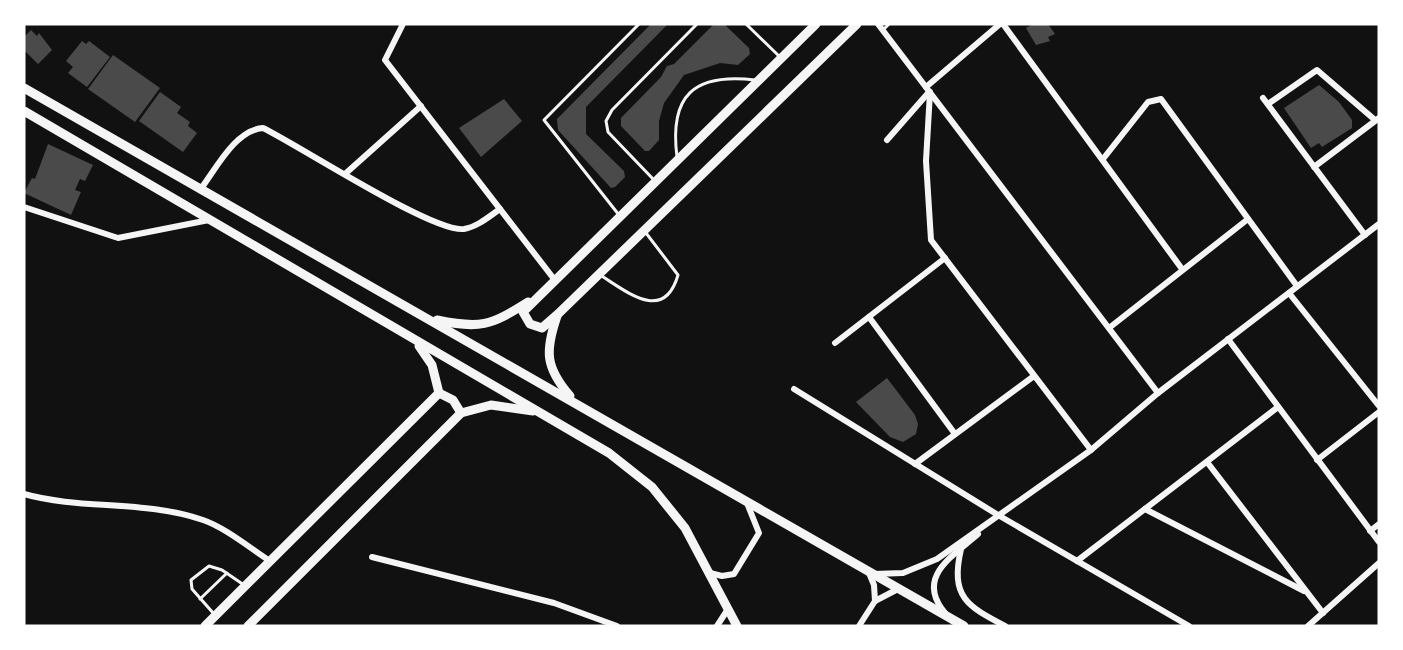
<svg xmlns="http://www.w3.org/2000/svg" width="1403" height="650" font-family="'PT Sans Narrow',sans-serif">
<rect width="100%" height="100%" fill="#111"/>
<g fill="#4a4a4a">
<path d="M 651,24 L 668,24 L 586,107 L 586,134 L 624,171 L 625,177 L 615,187 L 611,188 L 558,130 L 557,119 Z"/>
<path d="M 714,24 L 724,24 L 749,48 L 750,54 L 738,65 L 720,63 L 684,75 L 664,103 L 659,121 L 659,140 L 649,151 L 645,151 L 621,126 L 621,118 L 661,77 L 667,66 L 674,64 Z"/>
<path d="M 1033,24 L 1048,24 L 1055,34 L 1048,37 L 1050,41 L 1036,45 L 1026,28 Z"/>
<path d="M 31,30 L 37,36 L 39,33 L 52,50 L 38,64 L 24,50 L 24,37 Z"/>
<path d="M 82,41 L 86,44 L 89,41 L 110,57 L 87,87 L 68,73 L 73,67 L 66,61 Z"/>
<path d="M 113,55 L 160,88 L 135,122 L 88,89 Z"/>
<path d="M 1319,85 L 1339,102 L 1352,120 L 1352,128 L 1322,147 L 1319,143 L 1311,148 L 1284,108 Z"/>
<path d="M 160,92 L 181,107 L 177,113 L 190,122 L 188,126 L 197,133 L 183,152 L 139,121 Z"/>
<path d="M 504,99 L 522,121 L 481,157 L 459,128 Z"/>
<path d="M 48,144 L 93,165 L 85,181 L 80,179 L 75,190 L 81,192 L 71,215 L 24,193 L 32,178 L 35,179 Z"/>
<path d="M 887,378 L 915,415 L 918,424 L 916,434 L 903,442 L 890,437 L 856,402 Z"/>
</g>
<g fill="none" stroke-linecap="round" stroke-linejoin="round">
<g stroke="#f5f5f5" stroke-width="3">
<path d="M 746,24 L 780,57"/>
<path d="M 883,30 L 889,24"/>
<path d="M 677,157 C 669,95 694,73 755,80"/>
<path d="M 654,180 L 608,132 L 606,121 L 612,110 L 697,24"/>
<path d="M 619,215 L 544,120 L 639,24"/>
<path d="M 600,275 C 626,291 664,324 678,275 L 646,233"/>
<path d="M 200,599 L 227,573"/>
<path d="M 214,614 L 192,589 L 191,580 L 209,566 L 222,570 L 244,585"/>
</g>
<g stroke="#f5f5f5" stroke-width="6">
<path d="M 403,24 L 385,60 L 554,279"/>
<path d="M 878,24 L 1158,393"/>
<path d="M 1003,24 L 1182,269"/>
<path d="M 926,87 L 1000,24"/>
<path d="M 930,92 L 926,161 L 931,240 L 1091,450"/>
<path d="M 1263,98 L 1365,235"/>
<path d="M 1268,104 L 1317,70 L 1375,120"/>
<path d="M 887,140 L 929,92"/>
<path d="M 1103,159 L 1148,102 L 1161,99 L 1297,286"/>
<path d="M 1314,167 L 1379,118"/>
<path d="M 345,174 L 421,106"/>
<path d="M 200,190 C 216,169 235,130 263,128 C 300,146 433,233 464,229 C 477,227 490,216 500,209"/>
<path d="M 24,207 L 118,238 L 209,220"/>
<path d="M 1289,293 L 1379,406"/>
<path d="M 869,317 L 955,434"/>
<path d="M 1109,328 L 1248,219"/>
<path d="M 1228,339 L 1379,542"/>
<path d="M 835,343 L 945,258"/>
<path d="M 794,389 L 998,515 L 1189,626"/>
<path d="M 1317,460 L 1379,412"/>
<path d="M 1207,462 L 1323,613"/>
<path d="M 915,464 L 1034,376"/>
<path d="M 24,494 C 81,510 145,500 203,520 C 224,527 250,548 270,561"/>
<path d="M 1145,509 L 1304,591"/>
<path d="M 1370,531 L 1379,524"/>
<path d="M 961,549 C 950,597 967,606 1005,626"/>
<path d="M 372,557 L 554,603 L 617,626"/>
<path d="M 1077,561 L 1278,407"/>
<path d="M 710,573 L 722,576 L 734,574 L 759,533 L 747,503"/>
<path d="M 869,573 L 874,585 L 875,601"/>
<path d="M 874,574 L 903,573 L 937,559 L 1091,450 L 1158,393 L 1379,224"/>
<path d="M 945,613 C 915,577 952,557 978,534"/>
<path d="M 717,626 L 728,609"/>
<path d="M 859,626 L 875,601 L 898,589"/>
<path d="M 1308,626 L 1379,563"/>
</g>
<g stroke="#f5f5f5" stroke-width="9">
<path d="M 816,24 L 523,312 L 530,324 L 542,328 L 558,314 L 857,24"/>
<path d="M 24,88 L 964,626"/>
<path d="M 24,111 L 609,453 L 652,487 L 685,528 L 737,626"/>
<path d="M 557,316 C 545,351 545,367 570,396"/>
<path d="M 437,320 C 480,329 490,326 528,302"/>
<path d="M 419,346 L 432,365 L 439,393"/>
<path d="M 205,626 L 439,393 L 453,400 L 461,413"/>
<path d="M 248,626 L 461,413 L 491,405 L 533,411"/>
</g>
</g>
<rect width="1403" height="650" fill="none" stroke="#ffffff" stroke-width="51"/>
</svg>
